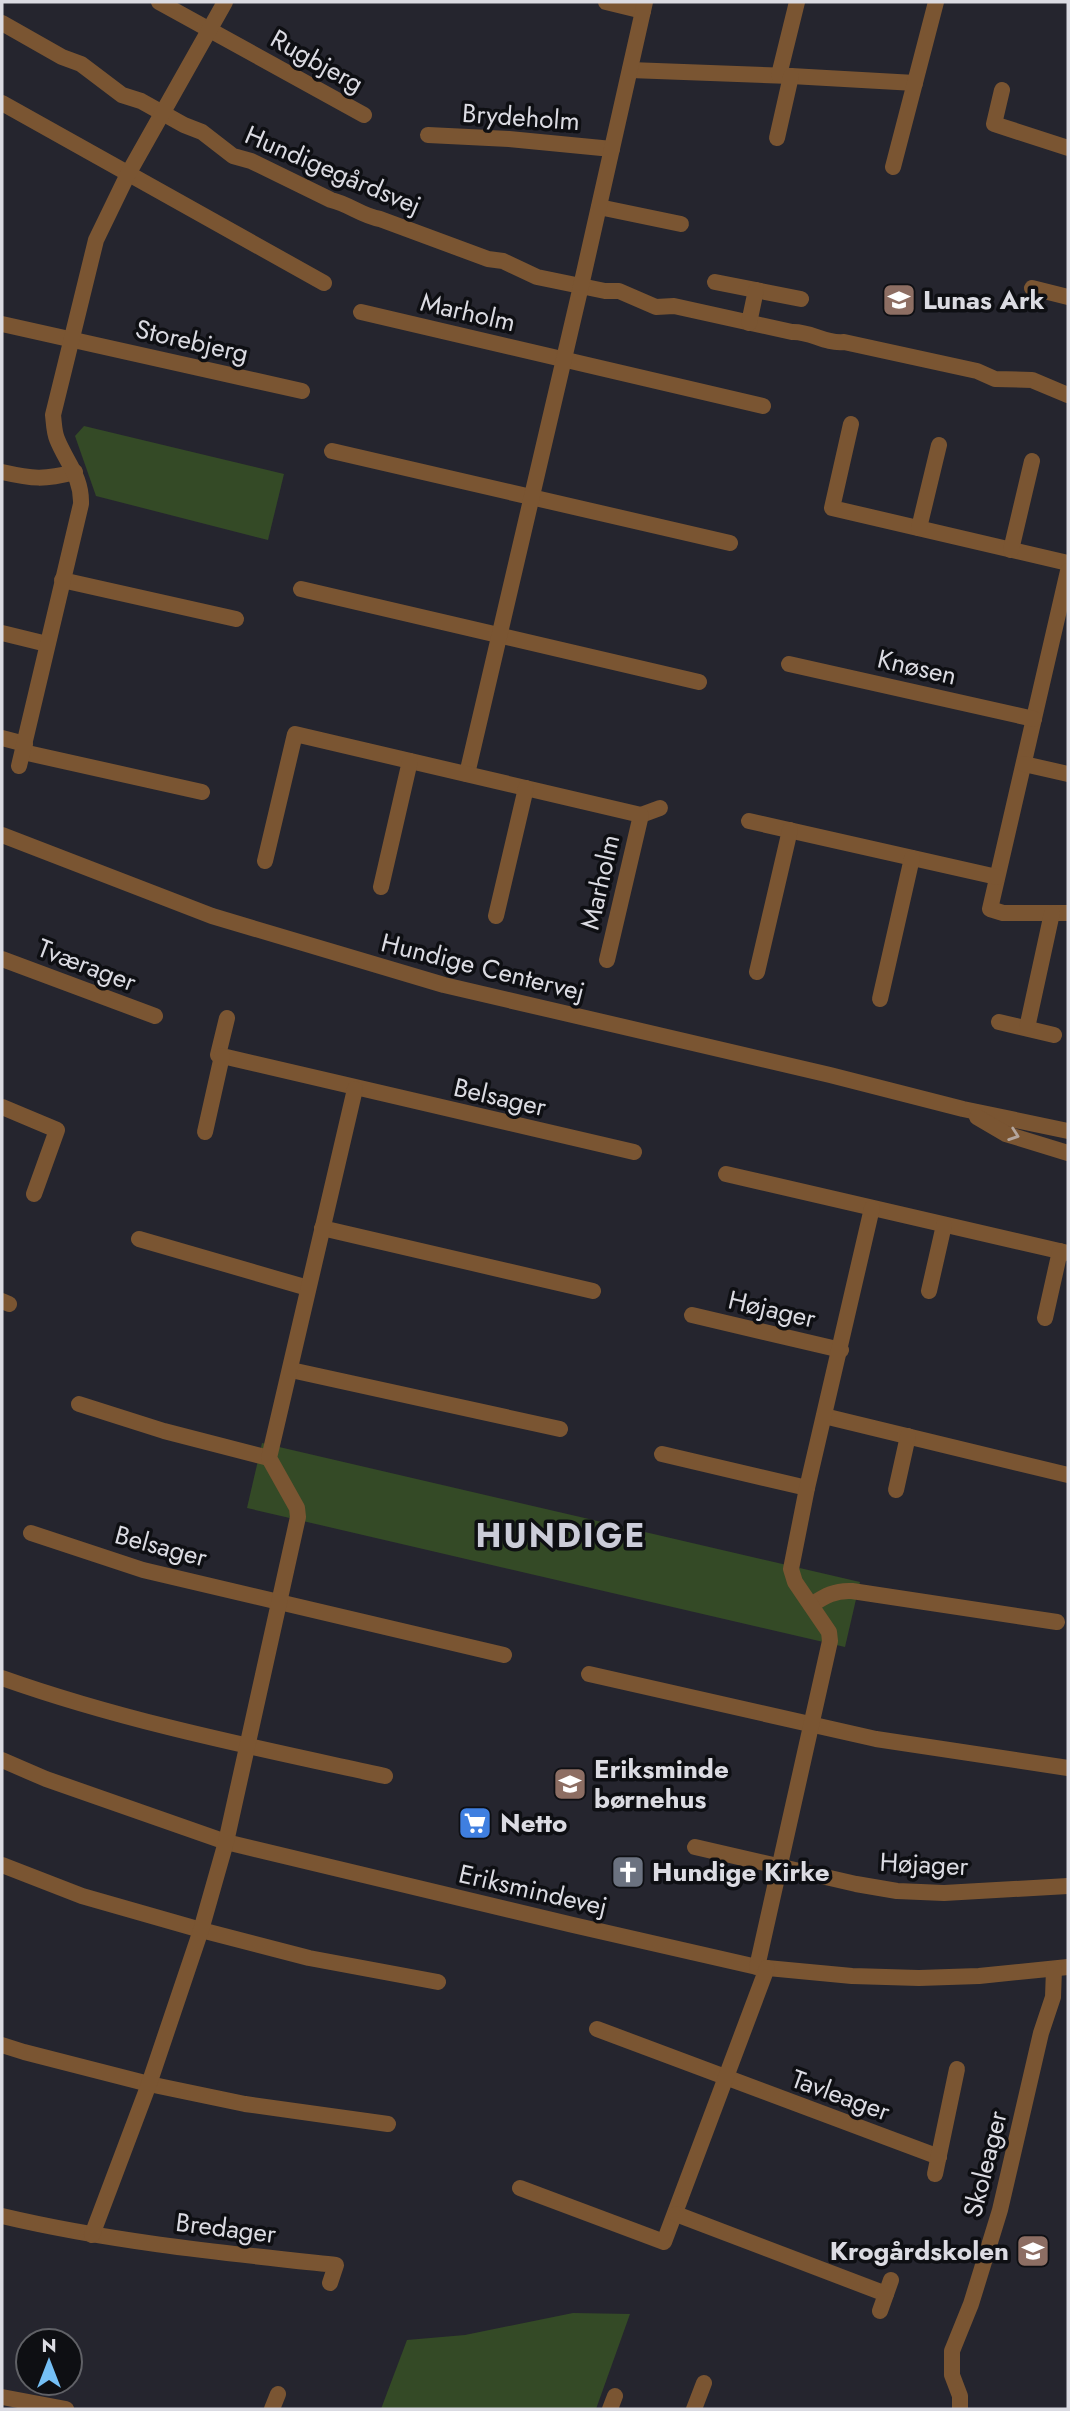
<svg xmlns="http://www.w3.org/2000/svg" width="1070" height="2411" font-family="Jost,sans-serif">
<rect width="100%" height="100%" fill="#25252e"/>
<g fill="#344a26">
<path d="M 84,426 L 284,474 L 268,540 L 96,496 L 75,436 Z"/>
<path d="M 262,1443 L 860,1582 L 845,1647 L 247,1508 Z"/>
<path d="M 573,2313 L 630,2314 L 596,2409 L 381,2409 L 407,2340 L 465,2335 Z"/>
</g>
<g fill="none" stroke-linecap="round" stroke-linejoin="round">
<g stroke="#7a5532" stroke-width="16">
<path d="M 159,2 L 364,115"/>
<path d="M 606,2 L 643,11"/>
<path d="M 2,23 L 62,57 L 81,64 L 122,95 L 141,101 L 184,125 L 202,132 L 233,156 L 251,161 L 331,200 C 349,204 362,216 380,219 L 488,259 L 503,261 L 537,277 L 605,291 L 619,291 L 656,307 L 674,306 L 792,332 C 811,331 824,344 844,342 L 977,371 L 995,379 L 1032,380 L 1068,395"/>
<path d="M 630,70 L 791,76 L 915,83"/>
<path d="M 779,75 L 797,2"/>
<path d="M 1002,90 L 994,124 L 1068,148"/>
<path d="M 2,103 L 324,283"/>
<path d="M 428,135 L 509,139 L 612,149"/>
<path d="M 777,138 L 791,76"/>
<path d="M 893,167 L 936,2"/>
<path d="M 599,207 L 681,224"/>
<path d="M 715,282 L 801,299"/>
<path d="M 1032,288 L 1068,297"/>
<path d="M 361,312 L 763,406"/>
<path d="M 749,323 L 756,290"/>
<path d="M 2,324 L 302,391"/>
<path d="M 851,424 L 832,508 L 1068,563"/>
<path d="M 332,451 L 730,543"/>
<path d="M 2,472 C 33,479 44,480 75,472"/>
<path d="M 919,528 L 939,445"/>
<path d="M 1011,550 L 1032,461"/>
<path d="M 1068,571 L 990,909 L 1003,913 L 1068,913"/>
<path d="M 62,580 L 236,619"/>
<path d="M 301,589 L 699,682"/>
<path d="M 2,633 L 47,644"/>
<path d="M 789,664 L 1034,719"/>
<path d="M 2,738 L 25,744"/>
<path d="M 23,752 L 202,792"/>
<path d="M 1024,764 L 1068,774"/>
<path d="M 19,766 L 81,504 C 82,477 66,462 57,439 C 54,432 54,423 53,415 L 96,240 L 128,174 L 225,2"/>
<path d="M 467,774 L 581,286 L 645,2"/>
<path d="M 641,815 L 660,808"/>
<path d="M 749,821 L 997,877"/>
<path d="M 2,835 L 212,916 L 444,985 L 830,1075 L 963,1109 L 1068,1131"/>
<path d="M 265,861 L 295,734 L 641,815 L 607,960"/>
<path d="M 381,887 L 410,761"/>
<path d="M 496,916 L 526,788"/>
<path d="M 2,959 L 155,1016"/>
<path d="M 757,972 L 790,830"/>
<path d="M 880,999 L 912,858"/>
<path d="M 227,1018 L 218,1055 L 634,1152"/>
<path d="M 999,1022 L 1054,1035"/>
<path d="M 1027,1028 L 1052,913"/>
<path d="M 2,1107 L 57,1130 L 34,1194"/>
<path d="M 977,1117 L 1006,1134 L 1068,1153"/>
<path d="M 205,1132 L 222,1056"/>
<path d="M 726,1174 L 1068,1253"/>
<path d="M 322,1228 L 593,1291"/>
<path d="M 139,1239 L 308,1288"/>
<path d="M 929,1291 L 944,1225"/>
<path d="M 2,1301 L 9,1304"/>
<path d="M 692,1315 L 841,1350"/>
<path d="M 1045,1318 L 1060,1251"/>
<path d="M 291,1370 L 560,1429"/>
<path d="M 79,1404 L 164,1431 L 269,1458"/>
<path d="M 824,1416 L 1068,1475"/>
<path d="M 662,1454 L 807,1488"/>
<path d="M 896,1490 L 908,1436"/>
<path d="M 31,1533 L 143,1570 L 504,1655"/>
<path d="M 811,1605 C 825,1596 835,1590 852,1591 L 1057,1622"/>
<path d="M 589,1674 L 876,1739 L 1068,1768"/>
<path d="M 2,1678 C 126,1722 257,1748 385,1776"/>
<path d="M 2,1760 L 46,1779 L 226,1842 L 573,1925 L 757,1967 L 852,1976 L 919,1978 L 979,1976 L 1068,1967"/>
<path d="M 695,1847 L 856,1884 L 897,1891 L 944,1893 L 1068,1886"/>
<path d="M 2,1865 L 82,1896 L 201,1930 L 309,1958 L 438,1982"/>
<path d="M 757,1967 L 830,1641 L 829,1632 L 795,1582 L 791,1569 L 807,1488 L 872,1208"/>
<path d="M 597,2029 L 939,2157"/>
<path d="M 2,2045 L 24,2052 L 149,2084 L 245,2104 L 388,2124"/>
<path d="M 935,2174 L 957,2069"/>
<path d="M 520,2188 L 664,2242 L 767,1968"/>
<path d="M 676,2214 L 886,2294"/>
<path d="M 2,2216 C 112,2242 224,2253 336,2265 L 330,2283"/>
<path d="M 92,2235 L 149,2084 L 201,1930 L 226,1842 L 298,1517 L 297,1508 L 269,1458 L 355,1089"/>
<path d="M 880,2311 L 891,2280"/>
<path d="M 2,2397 L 66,2409"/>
<path d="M 272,2409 L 278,2394"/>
<path d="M 610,2409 L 615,2396"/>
<path d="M 694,2409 L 704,2383"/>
<path d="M 960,2409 L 960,2396 L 952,2375 L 952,2351 L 971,2304 L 1000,2210 L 1041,2033 L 1053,1997 L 1054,1969"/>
</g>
</g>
<defs><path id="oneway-chevron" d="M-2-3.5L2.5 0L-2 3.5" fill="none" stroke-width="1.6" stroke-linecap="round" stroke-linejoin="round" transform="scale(1.75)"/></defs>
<use stroke="#b4a59c" href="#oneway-chevron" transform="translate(1014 1135) rotate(19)"/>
<defs>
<symbol id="school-square" viewBox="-11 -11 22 22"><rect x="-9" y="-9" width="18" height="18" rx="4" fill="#8d6e63" stroke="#0e0f13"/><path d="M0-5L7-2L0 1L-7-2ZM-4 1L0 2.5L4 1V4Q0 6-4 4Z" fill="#fff"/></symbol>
<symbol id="supermarket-square" viewBox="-11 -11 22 22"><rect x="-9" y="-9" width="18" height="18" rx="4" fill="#3f7fe0" stroke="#0e0f13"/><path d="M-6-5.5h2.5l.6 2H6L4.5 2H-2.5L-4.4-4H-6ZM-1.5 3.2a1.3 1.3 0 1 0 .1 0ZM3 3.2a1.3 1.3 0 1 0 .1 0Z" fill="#fff"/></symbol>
<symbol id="church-square" viewBox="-11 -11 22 22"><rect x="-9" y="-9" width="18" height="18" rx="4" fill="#6b7280" stroke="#0e0f13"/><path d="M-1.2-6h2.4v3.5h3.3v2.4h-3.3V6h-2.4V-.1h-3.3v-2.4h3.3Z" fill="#fff"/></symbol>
</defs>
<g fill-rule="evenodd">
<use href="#school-square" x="880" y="281" width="38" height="38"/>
<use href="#school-square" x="551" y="1765" width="38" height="38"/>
<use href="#supermarket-square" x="456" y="1804" width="38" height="38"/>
<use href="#church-square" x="609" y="1853" width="38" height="38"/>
<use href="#school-square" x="1014" y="2232" width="38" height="38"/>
</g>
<g text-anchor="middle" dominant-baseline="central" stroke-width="7" stroke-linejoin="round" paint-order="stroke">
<g font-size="26" fill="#dbdbe2" stroke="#0e0f13">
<text transform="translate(317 61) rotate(29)">Rugbjerg</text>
<text transform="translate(521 117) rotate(4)">Brydeholm</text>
<text transform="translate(333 170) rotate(23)">Hundigegårdsvej</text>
<text transform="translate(468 312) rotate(13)">Marholm</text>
<text transform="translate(192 341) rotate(13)">Storebjerg</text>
<text transform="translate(917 667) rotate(13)">Knøsen</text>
<text transform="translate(600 882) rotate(-77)">Marholm</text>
<text transform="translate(87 965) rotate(21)">Tværager</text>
<text transform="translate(483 967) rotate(14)">Hundige Centervej</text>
<text transform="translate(500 1097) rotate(13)">Belsager</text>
<text transform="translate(772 1309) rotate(13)">Højager</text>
<text transform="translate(161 1546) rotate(15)">Belsager</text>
<text transform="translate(924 1864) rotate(3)">Højager</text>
<text transform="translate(533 1890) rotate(13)">Eriksmindevej</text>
<text transform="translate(841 2095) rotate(20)">Tavleager</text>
<text transform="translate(985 2164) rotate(-76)">Skoleager</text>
<text transform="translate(226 2228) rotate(7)">Bredager</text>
</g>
<g font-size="26" font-weight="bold" fill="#dbdbe2" stroke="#0e0f13" text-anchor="start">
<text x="923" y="300">Lunas Ark</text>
<text x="594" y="1769">Eriksminde<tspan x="594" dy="30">børnehus</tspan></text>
<text x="500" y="1823">Netto</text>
<text x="652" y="1872">Hundige Kirke</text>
<text x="1009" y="2251" text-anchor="end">Krogårdskolen</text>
</g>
<g font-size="33" font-weight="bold" letter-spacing="2" fill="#cbccd8" stroke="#0e0f13">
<text x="561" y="1535">HUNDIGE</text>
</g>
</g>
<rect width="1070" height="2411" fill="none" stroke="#dbdbe2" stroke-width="7"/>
<g transform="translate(49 2362)"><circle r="33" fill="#0e0f13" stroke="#606166" stroke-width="2"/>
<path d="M0-5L12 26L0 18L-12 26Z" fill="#75c0f6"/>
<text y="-10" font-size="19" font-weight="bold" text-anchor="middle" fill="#dbdbe2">N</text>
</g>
</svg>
